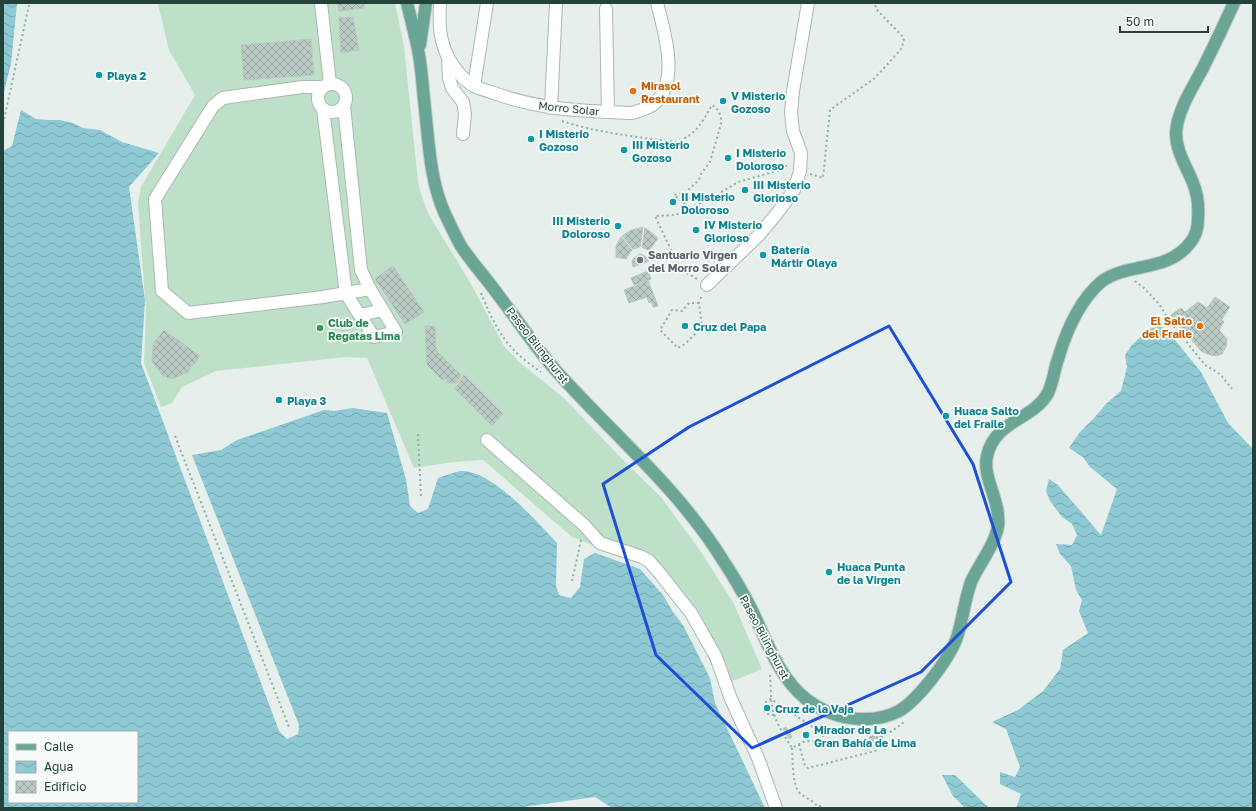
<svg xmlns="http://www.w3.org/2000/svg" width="1256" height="811" font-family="'Golos Text',sans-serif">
<defs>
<pattern id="water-waves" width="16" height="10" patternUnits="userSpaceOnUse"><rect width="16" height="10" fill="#8ec9d4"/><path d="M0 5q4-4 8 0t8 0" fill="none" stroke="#74a5ad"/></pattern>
<pattern id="building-cross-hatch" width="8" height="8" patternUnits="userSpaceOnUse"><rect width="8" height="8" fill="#bbcac4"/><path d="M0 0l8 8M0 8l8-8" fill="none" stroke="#98a6a0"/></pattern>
</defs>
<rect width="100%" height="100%" fill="#e6efeb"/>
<path fill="#bfe0c8" d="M 155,3 L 395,3 L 404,46 L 418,182 L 422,197 L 429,215 L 471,284 L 504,346 L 518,361 L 565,399 L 619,456 L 661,497 L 701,552 L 734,604 L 762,669 L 721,686 L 692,622 L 648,566 L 572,537 L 483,460 L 453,462 L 414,468 L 367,358 L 345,357 L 216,371 L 182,387 L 172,403 L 161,407 L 144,363 L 146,311 L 138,204 L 141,187 L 195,95 L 169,50 L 158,4 Z"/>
<g fill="url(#water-waves)" fill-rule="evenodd">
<path d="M 3,3 L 17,3 L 11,64 L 3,96 Z"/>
<path d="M 21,110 L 36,119 L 49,120 L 60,120 L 73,123 L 83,128 L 100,130 L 122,142 L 159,153 L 129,187 L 145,300 L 141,363 L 279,731 L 287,739 L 298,734 L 299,725 L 192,455 L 221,450 L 237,440 L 324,410 L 334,411 L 353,408 L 387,413 L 406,479 L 410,506 L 418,513 L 428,509 L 438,478 C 445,476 454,472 461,471 C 491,469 537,522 557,543 L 556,586 L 559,595 L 571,598 L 580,587 L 584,559 L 595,553 L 640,569 L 663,595 L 673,612 L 683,625 L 710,678 L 715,703 L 765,808 L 612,808 L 595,797 L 516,808 L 3,808 L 3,151 L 12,146 ZM 9,732 L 137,732 L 137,802 L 9,802 Z"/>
<path d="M 1161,326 L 1170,334 L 1201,372 L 1228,423 L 1253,449 L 1253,808 L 1016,808 L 1021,794 L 1000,784 L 1000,772 L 1015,777 L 1020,767 L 1006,729 L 992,722 L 1018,710 L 1043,691 L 1060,669 L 1063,650 L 1088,633 L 1079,611 L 1082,600 L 1076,590 L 1071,566 L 1060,554 L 1056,544 L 1072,545 L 1077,535 L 1072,524 L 1062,517 L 1050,501 L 1046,491 L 1049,479 L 1058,485 L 1101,535 L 1117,489 L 1090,467 L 1083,457 L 1069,448 L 1080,432 L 1095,417 L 1107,403 L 1121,391 L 1127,367 L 1125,355 L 1131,346 L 1149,329 Z"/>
<path d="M 942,775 L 955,775 L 989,808 L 965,808 L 953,796 Z"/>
</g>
<g fill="url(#building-cross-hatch)" stroke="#b8c9c2">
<path d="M 338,3 L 364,3 L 364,8 L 339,11 Z"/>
<path d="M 353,17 L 359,50 L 341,53 L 339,18 Z"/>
<path d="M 311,39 L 314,75 L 244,80 L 241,45 Z"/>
<path d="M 643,227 L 640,247 L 633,249 L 622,236 L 631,230 Z"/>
<path d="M 645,228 L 651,232 L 658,238 L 649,251 L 642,247 Z"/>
<path d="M 621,237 L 632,250 L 626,259 L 616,257 L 616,246 Z"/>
<path d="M 640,254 L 645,256 L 649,261 L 633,267 L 632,262 L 633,259 Z"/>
<path d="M 393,266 L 424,312 L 405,324 L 375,279 Z"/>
<path d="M 648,271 L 651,279 L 634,285 L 631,278 Z"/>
<path d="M 648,280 L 658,306 L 653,307 L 651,302 L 649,303 L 647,297 L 629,303 L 624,290 L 643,283 L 642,282 Z"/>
<path d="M 1215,297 L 1230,307 L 1222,319 L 1224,322 L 1219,330 L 1227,339 L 1226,347 L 1222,354 L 1215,356 L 1207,354 L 1201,351 L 1190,338 L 1187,337 L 1171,315 L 1181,308 L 1185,312 L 1198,302 L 1207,308 Z"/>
<path d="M 425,326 L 435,326 L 436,350 L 461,375 L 457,383 L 447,383 L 447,378 L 442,380 L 427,365 Z"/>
<path d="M 164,330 L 200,356 L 188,372 L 172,379 L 163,376 L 152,362 L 153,344 Z"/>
<path d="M 464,375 L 503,414 L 492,426 L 455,389 Z"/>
<path d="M 786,727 L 792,737 L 789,739 L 783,729 Z"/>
<path d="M 880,733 L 881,736 L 870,740 L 869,737 Z"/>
<rect x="825" y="743" width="12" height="4"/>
</g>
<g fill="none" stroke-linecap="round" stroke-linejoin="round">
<defs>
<g id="minor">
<path d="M 321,3 L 330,84"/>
<path d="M 440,3 C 439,22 439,39 448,57 C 453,67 463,80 474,86 C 480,89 488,91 494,93 C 540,110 584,111 632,113 C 640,110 649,109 655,103 C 680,80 664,31 657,3"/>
<path d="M 606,9 L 608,112"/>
<path d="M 448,58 L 449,78 L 452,88 L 463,102 L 465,114 L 463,134"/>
<circle cx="332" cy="98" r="14"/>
<path d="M 474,86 L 487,3"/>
<path d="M 323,87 L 302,87 L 223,98 L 213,106 L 155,199 L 162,291 L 188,313 L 323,297 L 370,289"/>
<path d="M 551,108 L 556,3"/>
<path d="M 323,109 L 346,294 L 374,337 L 396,332 L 370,289 L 361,270 L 344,106"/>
<path d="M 707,285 L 759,235 L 778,212 L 794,190 L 800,171 L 801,153 L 793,131 L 791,112 L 793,91 L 808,3"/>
<path d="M 360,315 L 383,310"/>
<path d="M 487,440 L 584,525 L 600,543 L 642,557 L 649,561 L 657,570 L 691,613 L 716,657 L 731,699 L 758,758 L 776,808"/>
</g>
<g id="major">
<path d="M 407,3 C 411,20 416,38 419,55 C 422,73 423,91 425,109 C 429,144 430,181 445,214 C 450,224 455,236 461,246 C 472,263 487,279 499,296 C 519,322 537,350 559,374 C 615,436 680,490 724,562 C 734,577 743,593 751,608 C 766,639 778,677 806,699 C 831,719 870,726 899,711 C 919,699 952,656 958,634 C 963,617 965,599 971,582 C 979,564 995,545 998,526 C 1001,501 982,478 987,456 C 995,420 1033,420 1048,393 C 1053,383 1054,370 1058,359 C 1066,332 1079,301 1101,282 C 1127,262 1167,273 1190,243 C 1196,236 1198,228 1198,219 C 1199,206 1198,195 1193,183 C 1187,167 1176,152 1176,133 C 1177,111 1193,87 1203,68 C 1214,46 1224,25 1234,3"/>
<path d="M 420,45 L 426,3"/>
</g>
</defs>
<use href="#minor" stroke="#a8b8b2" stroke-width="14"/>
<use href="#major" stroke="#c2cac8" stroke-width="14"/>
<g stroke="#86b3a5" stroke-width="2" stroke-dasharray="2 3" stroke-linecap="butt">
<path d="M 562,121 C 598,133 637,137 675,142 C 696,136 702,122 712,105 L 717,109 L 721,116 L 721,124 L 710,162 L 701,174 L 699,180 L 686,192 L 674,195 L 691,209"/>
<path d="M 3,124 L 29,5"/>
<path d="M 810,174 L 823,178 L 830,110 L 875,78 L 902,48 L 904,38 L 876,9 L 875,3"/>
<path d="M 697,279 L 680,269 L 655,216 L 676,215 L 715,196 L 738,182 L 784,169 L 786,166 L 789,167"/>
<path d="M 1135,281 L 1143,287 L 1160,305 L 1168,319 L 1205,365 L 1220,374 L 1232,389"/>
<path d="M 481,293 C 489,312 497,332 512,348 C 520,357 531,365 541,372"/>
<path d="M 699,303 L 689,303 L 682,311 L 672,310 L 660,330 L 678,348 L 685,344 L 702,327 L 699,303 L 702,295"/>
<path d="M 418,434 L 421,497"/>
<path d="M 175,436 L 289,727"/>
<path d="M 572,581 L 581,540"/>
<path d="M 770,675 C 771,687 770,702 774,714 C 778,726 785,737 792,748 L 805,741 L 867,743 L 886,735 L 902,724 L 904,721"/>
<path d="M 774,715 L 768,714 L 764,711 L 764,704 L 768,700 L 771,699 L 820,732 L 828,742"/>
<path d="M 799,744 L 805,766 L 808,768 L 879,750"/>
<path d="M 792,748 C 793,760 792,783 799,792 C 804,798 813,800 817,806 L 824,806"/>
</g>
<use href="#minor" stroke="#fff" stroke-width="12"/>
<use href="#major" stroke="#6aa596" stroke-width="12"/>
</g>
<path fill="none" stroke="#1d4ed8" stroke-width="3" stroke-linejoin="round" d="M 889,326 L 973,464 L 1011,582 L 921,672 L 752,748 L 656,655 L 603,484 L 689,427 Z"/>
<g fill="#0f9aa8" stroke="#f7fbf9" stroke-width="1.5">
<circle cx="99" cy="75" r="4"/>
<circle cx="723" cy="101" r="4"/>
<circle cx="531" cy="139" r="4"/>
<circle cx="624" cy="150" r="4"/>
<circle cx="728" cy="158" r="4"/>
<circle cx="745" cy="190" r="4"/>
<circle cx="673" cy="202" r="4"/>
<circle cx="618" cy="226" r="4"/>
<circle cx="696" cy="230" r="4"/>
<circle cx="763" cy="255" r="4"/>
<circle cx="685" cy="326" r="4"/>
<circle cx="279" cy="400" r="4"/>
<circle cx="946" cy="416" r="4"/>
<circle cx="829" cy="572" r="4"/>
<circle cx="767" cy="708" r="4"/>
<circle cx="806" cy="735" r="4"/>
</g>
<g fill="#e8710a" stroke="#f7fbf9" stroke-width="1.5">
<circle cx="633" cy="91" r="4"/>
<circle cx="1200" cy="326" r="4"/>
</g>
<circle fill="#6b7280" stroke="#f7fbf9" stroke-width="1.5" cx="640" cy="260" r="4"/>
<circle fill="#2e9e5b" stroke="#f7fbf9" stroke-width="1.5" cx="320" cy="328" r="4"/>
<g text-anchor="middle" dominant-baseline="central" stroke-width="3.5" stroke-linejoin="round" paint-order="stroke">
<g font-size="11" font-weight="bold" fill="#0d838f" stroke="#f7fbf9" text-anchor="start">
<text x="107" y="75">Playa 2</text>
<text x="731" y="95">V Misterio<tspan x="731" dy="13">Gozoso</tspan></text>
<text x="539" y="133">I Misterio<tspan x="539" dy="13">Gozoso</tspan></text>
<text x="632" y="144">III Misterio<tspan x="632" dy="13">Gozoso</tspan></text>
<text x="736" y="152">I Misterio<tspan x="736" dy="13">Doloroso</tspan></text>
<text x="753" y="184">III Misterio<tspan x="753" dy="13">Glorioso</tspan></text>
<text x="681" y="196">II Misterio<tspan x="681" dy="13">Doloroso</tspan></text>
<text x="610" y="220" text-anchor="end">III Misterio<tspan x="610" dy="13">Doloroso</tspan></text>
<text x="704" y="224">IV Misterio<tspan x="704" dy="13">Glorioso</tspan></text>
<text x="771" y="249">Batería<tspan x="771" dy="13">Mártir Olaya</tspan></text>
<text x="693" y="326">Cruz del Papa</text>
<text x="287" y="400">Playa 3</text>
<text x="954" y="410">Huaca Salto<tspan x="954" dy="13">del Fraile</tspan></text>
<text x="837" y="566">Huaca Punta<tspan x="837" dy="13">de la Virgen</tspan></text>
<text x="775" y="708">Cruz de la Vaja</text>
<text x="814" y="729">Mirador de La<tspan x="814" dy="13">Gran Bahía de Lima</tspan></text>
</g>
<g font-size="11" font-weight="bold" fill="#c56008" stroke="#f7fbf9" text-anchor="start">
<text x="641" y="85">Mirasol<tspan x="641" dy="13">Restaurant</tspan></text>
<text x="1192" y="320" text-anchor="end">El Salto<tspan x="1192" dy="13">del Fraile</tspan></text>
</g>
<g font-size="11" fill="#24423a" stroke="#f7fbf9">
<text transform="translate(569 108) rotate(6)">Morro Solar</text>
<text transform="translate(538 345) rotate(52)">Paseo Bilinghurst</text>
<text transform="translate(765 637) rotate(62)">Paseo Bilinghurst</text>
</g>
<g font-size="11" font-weight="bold" fill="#5b616d" stroke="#f7fbf9" text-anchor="start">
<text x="648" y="254">Santuario Virgen<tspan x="648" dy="13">del Morro Solar</tspan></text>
</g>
<g font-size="11" font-weight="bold" fill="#27864d" stroke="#f7fbf9" text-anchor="start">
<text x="328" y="322">Club de<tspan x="328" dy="13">Regatas Lima</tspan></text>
</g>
</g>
<rect width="1256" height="811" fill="none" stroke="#24423a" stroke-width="8"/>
<rect x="8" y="731" width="130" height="72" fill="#f7fbf9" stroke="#a3b1ad"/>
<rect x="16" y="744" width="20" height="6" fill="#6aa596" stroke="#a3b1ad"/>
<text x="44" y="751" font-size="12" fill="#24423a">Calle</text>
<rect x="16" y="761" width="20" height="12" fill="url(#water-waves)" stroke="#a3b1ad"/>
<text x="44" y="771" font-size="12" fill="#24423a">Agua</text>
<rect x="16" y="781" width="20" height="12" fill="url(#building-cross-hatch)" stroke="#a3b1ad"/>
<text x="44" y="791" font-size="12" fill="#24423a">Edificio</text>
<path d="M1120 26v6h88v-6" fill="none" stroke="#24423a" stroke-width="2"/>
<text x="1126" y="26" font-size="12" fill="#24423a" stroke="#f7fbf9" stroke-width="3" paint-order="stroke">50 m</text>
</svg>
